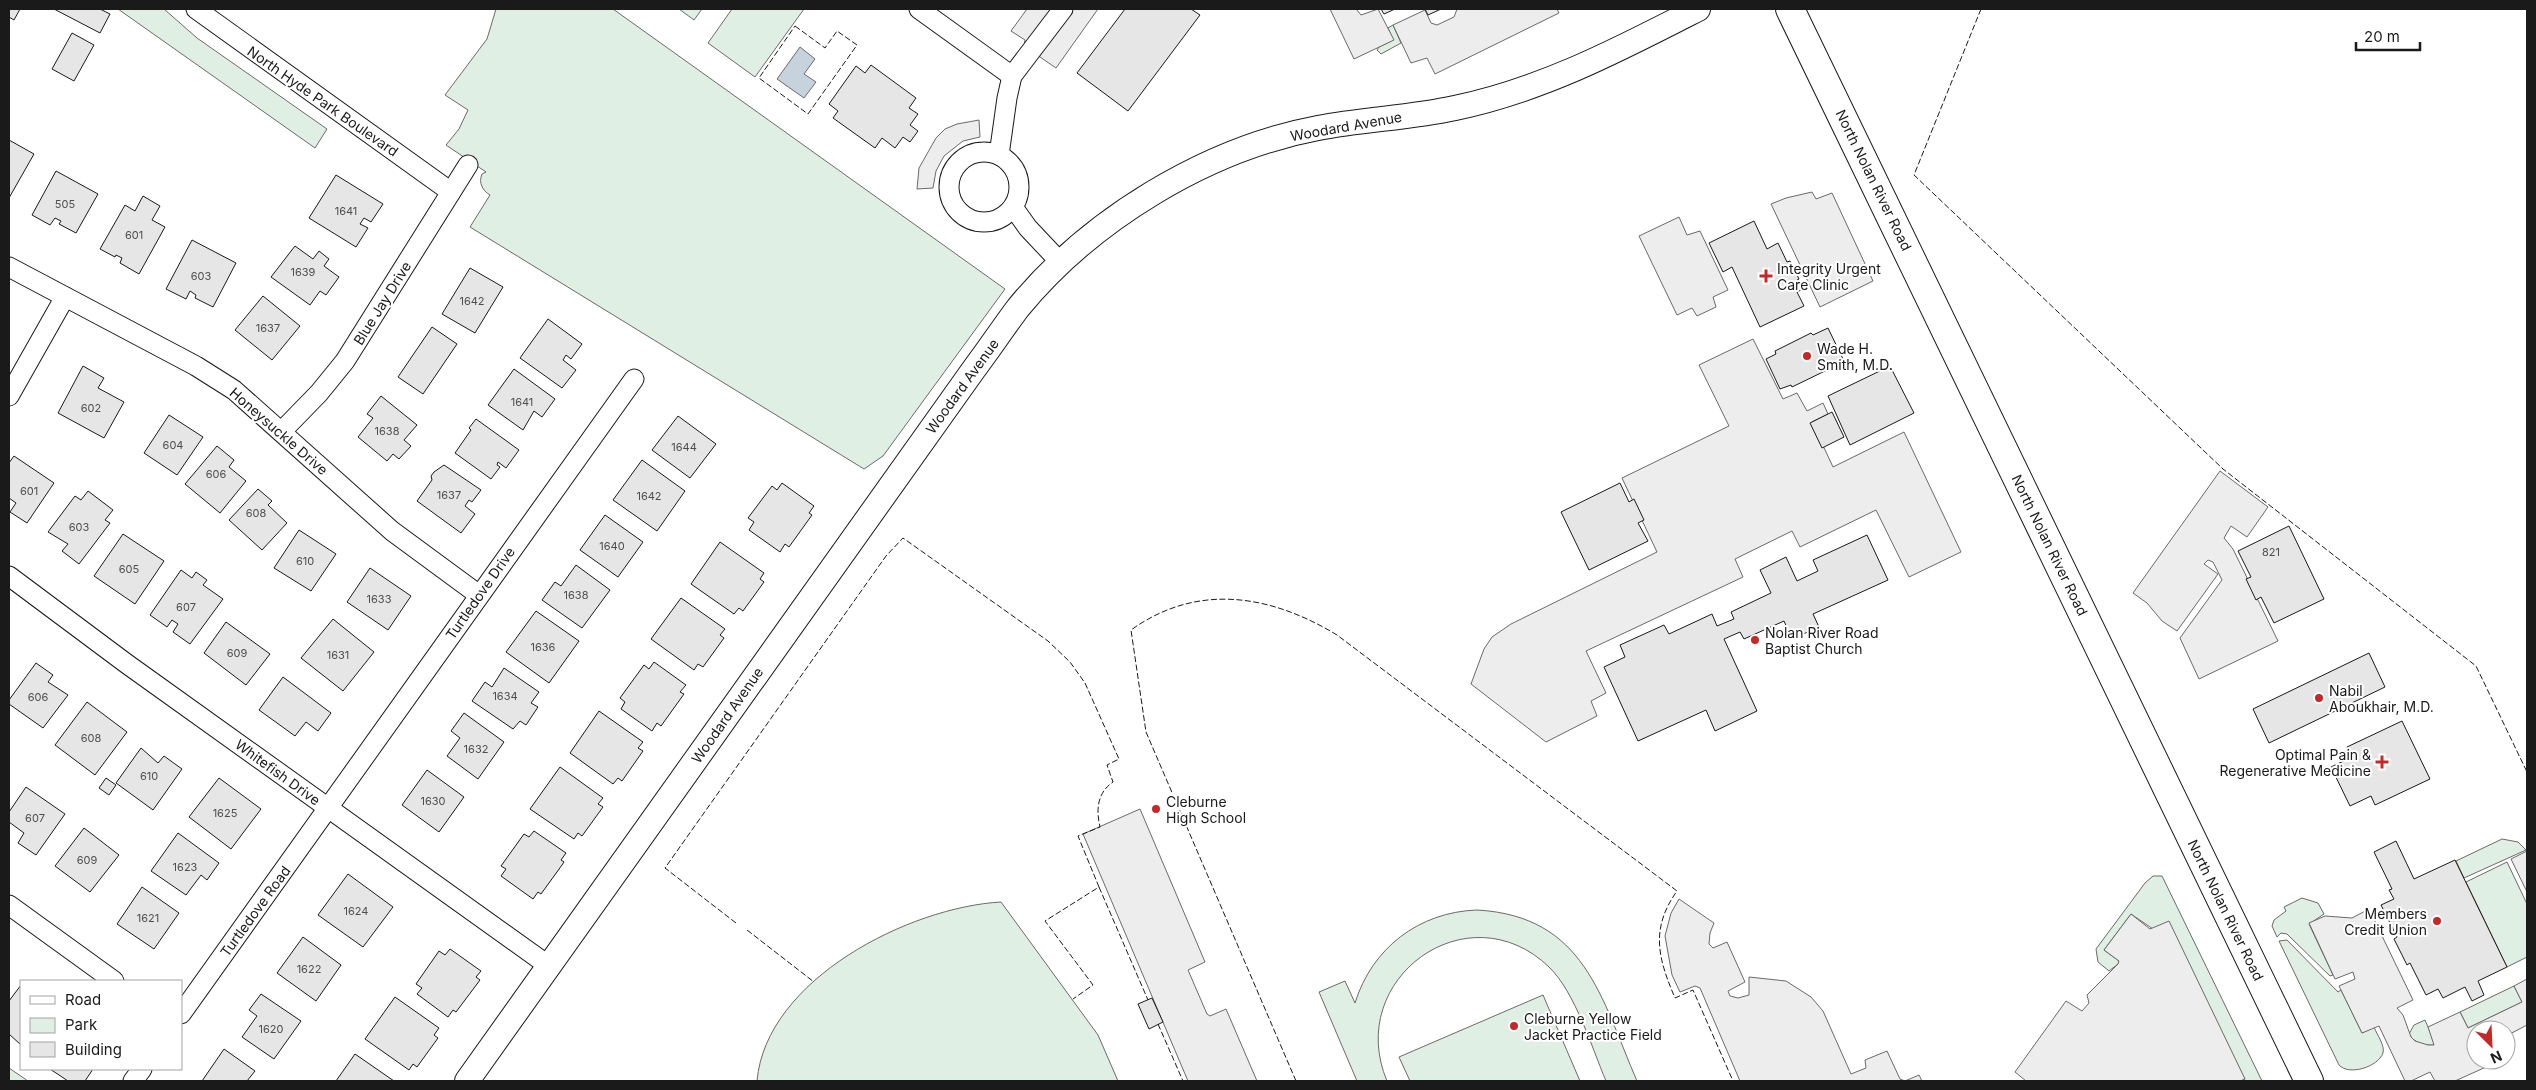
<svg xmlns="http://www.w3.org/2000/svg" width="2536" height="1090" font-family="Inter,sans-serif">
<rect width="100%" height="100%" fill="#fff"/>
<g fill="#e0efe3" stroke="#6a6a6a">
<path d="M 118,9 L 164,9 L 197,38 L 327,129 L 315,148 Z"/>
<path d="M 496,9 L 613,9 L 1005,289 L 883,456 L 864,469 L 470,227 L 490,195 C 483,191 478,183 482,174 L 486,172 L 446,145 L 459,129 L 468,110 L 445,95 L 487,39 Z"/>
<path d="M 679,9 L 702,9 L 694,20 Z"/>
<path d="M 732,9 L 804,9 L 755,77 L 708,43 Z"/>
<path d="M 1393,25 L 1401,43 L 1381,54 L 1377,50 L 1379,47 L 1393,40 L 1388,28 Z"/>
<path d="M 2502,839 L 2518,842 L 2526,850 L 2464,878 L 2456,861 Z"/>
<path d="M 2507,862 L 2527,904 L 2527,957 L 2507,967 L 2466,882 Z"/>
<path d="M 2153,876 L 2162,876 L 2262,1081 L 2240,1081 L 2245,1079 L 2153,929 L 2131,914 L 2104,950 L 2119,961 L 2118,964 L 2109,971 L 2098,962 L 2096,949 L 2145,883 Z"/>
<path d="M 2302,898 L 2318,903 L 2324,914 L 2309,924 L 2333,975 L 2330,976 L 2287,934 L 2281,933 L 2277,937 L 2272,926 L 2274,920 L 2286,911 L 2284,907 Z"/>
<path d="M 1001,902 L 1098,1035 L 1118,1081 L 757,1081 C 766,979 910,907 1001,902 Z"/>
<path d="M 1477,910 C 1585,916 1601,998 1637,1081 L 1606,1081 C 1592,1048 1575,992 1549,967 C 1468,889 1344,979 1387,1081 L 1357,1081 L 1319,992 L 1345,981 L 1355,1003 C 1372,948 1419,912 1477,910 Z"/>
<path d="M 2287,940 L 2338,992 L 2341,990 L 2362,1033 L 2374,1027 C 2377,1035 2385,1045 2383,1053 C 2378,1067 2349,1076 2339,1065 L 2279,941 Z"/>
<path d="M 2514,986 L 2522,1002 L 2468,1028 L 2460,1012 Z"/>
<path d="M 1543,995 L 1580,1081 L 1410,1081 L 1399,1057 Z"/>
<path d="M 2425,1020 L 2435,1043 L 2434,1045 C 2425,1046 2414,1043 2409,1034 L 2414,1025 Z"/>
<path d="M 9,1068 L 28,1081 L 9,1081 Z"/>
</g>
<g fill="#ededed" stroke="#6a6a6a">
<path d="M 1027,9 L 1098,9 L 1056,68 L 1024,46 L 1025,40 L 1011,31 Z"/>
<path d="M 1330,9 L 1356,9 L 1361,15 L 1378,9 L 1394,40 L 1354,59 Z"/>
<path d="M 1457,9 L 1557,9 L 1559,13 L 1435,74 L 1427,58 L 1411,63 L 1393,25 L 1425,10 L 1431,23 L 1437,25 L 1454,17 Z"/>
<path d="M 979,120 L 980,137 L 963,141 L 944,156 L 936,171 L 933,188 L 917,189 L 919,168 L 936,138 L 945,129 L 957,124 Z"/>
<path d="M 1812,192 L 1816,199 L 1832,193 L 1873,281 L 1820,307 L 1771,204 L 1786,198 Z"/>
<path d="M 1679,217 L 1687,235 L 1700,231 L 1728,290 L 1713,297 L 1716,307 L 1697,316 L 1692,308 L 1677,315 L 1639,236 Z"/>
<path d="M 1753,339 L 1783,399 L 1797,393 L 1807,411 L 1823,403 L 1828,414 L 1812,422 L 1833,467 L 1904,432 L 1961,552 L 1909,577 L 1876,510 L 1800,547 L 1792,531 L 1735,559 L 1743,577 L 1586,651 L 1606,693 L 1591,701 L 1597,716 L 1546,742 L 1471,684 L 1484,649 L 1492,637 L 1511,624 L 1657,552 L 1622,478 L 1729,426 L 1699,365 Z"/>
<path d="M 2220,471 L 2268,507 L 2247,537 L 2231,526 L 2224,538 L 2233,549 L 2278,641 L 2199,679 L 2180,638 L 2222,580 L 2213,562 L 2208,560 L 2204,564 L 2218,574 L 2177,631 L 2162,621 L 2147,603 L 2133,593 Z"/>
<path d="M 1140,809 L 1205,962 L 1188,970 L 1207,1014 L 1210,1016 L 1226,1009 L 1257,1081 L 1188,1081 L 1083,834 Z"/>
<path d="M 2527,851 L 2527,892 L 2511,859 Z"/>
<path d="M 1679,899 L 1714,923 L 1710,933 L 1709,944 L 1713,948 L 1727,942 L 1745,982 L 1728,991 L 1730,996 L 1738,998 L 1749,995 L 1749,977 L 1786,981 L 1811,997 L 1823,1011 L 1851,1074 L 1866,1068 L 1865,1060 L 1887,1051 L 1900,1079 L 1905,1081 L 1919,1075 L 1922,1081 L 1740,1081 L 1700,988 L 1695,986 L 1680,992 L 1672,975 L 1665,936 L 1671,913 Z"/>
<path d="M 2369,909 L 2413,1000 L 2397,1008 L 2403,1015 L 2411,1037 L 2415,1041 L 2428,1045 L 2434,1045 L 2428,1027 L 2460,1012 L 2468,1028 L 2522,1002 L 2514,986 L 2527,979 L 2527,1025 L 2506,1036 L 2506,1030 L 2476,1030 L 2476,1060 L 2482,1060 L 2486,1067 L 2455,1081 L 2435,1081 L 2430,1072 L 2411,1081 L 2405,1081 L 2379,1026 L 2362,1033 L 2341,990 L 2339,986 L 2355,979 L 2353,972 L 2335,979 L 2309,923 L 2325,916 L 2352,918 Z"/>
<path d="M 2131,914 L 2150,929 L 2169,921 L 2245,1079 L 2240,1081 L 2026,1081 L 2015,1072 L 2066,1001 L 2082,1011 L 2089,1003 L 2087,995 L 2118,964 L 2119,961 L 2104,950 Z"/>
</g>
<path fill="#c6d2dc" stroke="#6a6a6a" d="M 800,47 L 815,59 L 804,74 L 816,82 L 804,98 L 777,79 Z"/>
<g fill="#e6e6e6" stroke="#1a1a1a">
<path d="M 9,9 L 20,9 L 14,20 L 9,17 Z"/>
<path d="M 54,9 L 100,9 L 110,14 L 100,33 Z"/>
<path d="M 1125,9 L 1191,9 L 1200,15 L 1128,111 L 1077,73 Z"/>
<path d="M 1381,9 L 1395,9 L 1384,14 Z"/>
<path d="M 1425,9 L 1441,9 L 1428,15 Z"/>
<path d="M 72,33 L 94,45 L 74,81 L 52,69 Z"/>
<path d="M 871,65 L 916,98 L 909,108 L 918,114 L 910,125 L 918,131 L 910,142 L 903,137 L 895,148 L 882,138 L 875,148 L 833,118 L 838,111 L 829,104 L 856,66 L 865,73 Z"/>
<path d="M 9,140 L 34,154 L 9,198 Z"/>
<path d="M 56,171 L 98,194 L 76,233 L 59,224 L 61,221 L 55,218 L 50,225 L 32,215 Z"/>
<path d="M 336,175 L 383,204 L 371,222 L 364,218 L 360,224 L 368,228 L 356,247 L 309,218 Z"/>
<path d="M 143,196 L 160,206 L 152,220 L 165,227 L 139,274 L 120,263 L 122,258 L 116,255 L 115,257 L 100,249 L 125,205 L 135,211 Z"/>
<path d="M 1754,221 L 1767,249 L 1778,243 L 1787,262 L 1790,261 L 1799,279 L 1797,280 L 1801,290 L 1797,292 L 1804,306 L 1760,327 L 1732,267 L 1723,272 L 1709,243 Z"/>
<path d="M 192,240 L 236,263 L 213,307 L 195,298 L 196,295 L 190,291 L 186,299 L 166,289 Z"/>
<path d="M 295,246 L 313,259 L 319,251 L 329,259 L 324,266 L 339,277 L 326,295 L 320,291 L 310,305 L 271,277 Z"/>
<path d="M 470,268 L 503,287 L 475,333 L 442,314 Z"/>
<path d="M 263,296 L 300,326 L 272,360 L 235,330 Z"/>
<path d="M 548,319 L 582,344 L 571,359 L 566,355 L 563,360 L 576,370 L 562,388 L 520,358 Z"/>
<path d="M 432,327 L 457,344 L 423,394 L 398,377 Z"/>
<path d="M 1828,328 L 1843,359 L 1828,366 L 1829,369 L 1792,387 L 1791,385 L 1780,389 L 1766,359 L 1776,354 L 1775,351 L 1811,333 L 1813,335 Z"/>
<path d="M 83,366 L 104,378 L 98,388 L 124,402 L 104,438 L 58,413 Z"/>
<path d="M 1886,368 L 1891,368 L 1914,413 L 1850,445 L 1828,396 Z"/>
<path d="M 514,369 L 555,399 L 542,417 L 534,411 L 523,430 L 488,405 Z"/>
<path d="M 381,396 L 417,425 L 404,440 L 411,446 L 399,459 L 393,454 L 387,461 L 358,437 L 373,418 L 367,414 Z"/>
<path d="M 1832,412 L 1844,437 L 1822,448 L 1810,423 Z"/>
<path d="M 169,415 L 203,437 L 177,475 L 144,453 Z"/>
<path d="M 678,416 L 716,444 L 690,478 L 652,450 Z"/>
<path d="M 476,419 L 519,450 L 506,468 L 498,462 L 497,465 L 500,467 L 491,479 L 455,453 L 471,430 L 469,428 Z"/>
<path d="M 217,446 L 234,460 L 229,467 L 246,481 L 220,513 L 185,484 Z"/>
<path d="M 14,456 L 54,483 L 27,523 L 10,512 L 16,503 L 9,498 L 9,463 Z"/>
<path d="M 642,460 L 685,491 L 657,531 L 613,500 Z"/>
<path d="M 444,465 L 481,490 L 472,502 L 469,500 L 465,506 L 475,514 L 461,533 L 417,501 L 432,480 L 431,476 L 434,472 Z"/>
<path d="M 782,483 L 814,506 L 809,513 L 812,515 L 789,547 L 785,544 L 780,552 L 749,530 L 754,522 L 748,518 L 772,486 L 777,490 Z"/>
<path d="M 1620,483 L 1629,502 L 1634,499 L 1644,520 L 1638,523 L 1648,541 L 1589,570 L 1561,512 Z"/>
<path d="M 258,489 L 272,501 L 268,505 L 287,523 L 262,550 L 229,520 Z"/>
<path d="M 88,491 L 113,510 L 105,520 L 110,523 L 79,564 L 62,551 L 68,544 L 48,532 L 75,496 L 81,500 Z"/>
<path d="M 605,515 L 643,542 L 618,577 L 580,550 Z"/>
<path d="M 2289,526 L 2324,599 L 2274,623 L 2261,597 L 2256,600 L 2246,579 L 2251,577 L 2238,551 Z"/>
<path d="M 299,530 L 336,554 L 311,591 L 274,568 Z"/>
<path d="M 123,534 L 164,561 L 135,604 L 94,576 Z"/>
<path d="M 1867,535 L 1888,580 L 1813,614 L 1819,627 L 1792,639 L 1784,621 L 1744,639 L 1740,632 L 1724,639 L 1757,711 L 1715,731 L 1706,710 L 1638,741 L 1604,667 L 1625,657 L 1620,645 L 1664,625 L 1669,634 L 1712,614 L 1717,626 L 1734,619 L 1731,612 L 1771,593 L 1760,570 L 1786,557 L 1797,581 L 1818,571 L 1813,560 Z"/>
<path d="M 720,542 L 764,573 L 760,579 L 764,582 L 743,611 L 739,608 L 734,614 L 691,584 Z"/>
<path d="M 576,565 L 610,590 L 582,628 L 542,600 L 555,582 L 561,586 Z"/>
<path d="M 370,568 L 411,596 L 388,630 L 347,602 Z"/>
<path d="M 181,570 L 192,578 L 196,572 L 207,580 L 203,585 L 223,599 L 190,644 L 173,632 L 178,624 L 172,620 L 167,627 L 150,615 Z"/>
<path d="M 681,598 L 725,629 L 720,635 L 724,638 L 703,667 L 698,664 L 694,670 L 651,639 Z"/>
<path d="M 536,611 L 579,641 L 549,683 L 506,652 Z"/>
<path d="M 333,619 L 374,652 L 343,691 L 301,658 Z"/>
<path d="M 226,622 L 270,654 L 246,685 L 204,653 Z"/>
<path d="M 2369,653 L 2385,687 L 2269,743 L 2253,709 Z"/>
<path d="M 654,662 L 686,685 L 680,692 L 684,694 L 661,726 L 657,723 L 652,731 L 621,709 L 625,702 L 620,698 L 644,665 L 649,669 Z"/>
<path d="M 36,663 L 53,675 L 48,682 L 68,695 L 43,728 L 9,704 L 9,700 Z"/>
<path d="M 504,668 L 539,692 L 531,703 L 538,707 L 526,725 L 520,721 L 513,729 L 472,701 L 485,682 L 492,687 Z"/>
<path d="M 283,677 L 331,713 L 318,731 L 306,722 L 295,736 L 259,710 Z"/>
<path d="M 87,702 L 127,732 L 95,775 L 55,745 Z"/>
<path d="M 599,711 L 643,742 L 638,748 L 643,751 L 622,781 L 618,778 L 613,784 L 570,753 Z"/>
<path d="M 464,713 L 504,742 L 478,779 L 447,756 L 460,738 L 451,731 Z"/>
<path d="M 2402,721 L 2430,779 L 2375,805 L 2371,796 L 2350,806 L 2331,767 L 2352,757 L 2347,747 Z"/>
<path d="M 141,748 L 158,763 L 164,756 L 182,769 L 153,810 L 116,783 Z"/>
<path d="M 560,767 L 603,798 L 598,804 L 603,807 L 582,836 L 578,833 L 574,839 L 530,809 Z"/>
<path d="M 427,770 L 464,797 L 439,832 L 402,805 Z"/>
<path d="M 106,778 L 116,785 L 109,795 L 99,788 Z"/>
<path d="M 219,778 L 261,809 L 231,849 L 189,817 Z"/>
<path d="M 26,787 L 65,814 L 36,855 L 18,843 L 24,833 L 9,822 L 9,812 Z"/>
<path d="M 84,828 L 119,855 L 90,892 L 55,866 Z"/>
<path d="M 534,831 L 566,853 L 561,860 L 564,862 L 562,865 L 541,894 L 538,892 L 533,899 L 501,876 L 506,869 L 501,866 L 524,834 L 529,837 Z"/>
<path d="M 178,833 L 219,863 L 207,880 L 201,875 L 186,895 L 151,871 Z"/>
<path d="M 2396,841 L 2414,879 L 2455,860 L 2507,967 L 2478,981 L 2484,995 L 2472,1001 L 2465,987 L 2443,998 L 2438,989 L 2426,995 L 2410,963 L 2407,965 L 2394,939 L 2397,937 L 2381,905 L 2394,899 L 2389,890 L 2392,889 L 2374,852 Z"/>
<path d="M 348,874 L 393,907 L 363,947 L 318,915 Z"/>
<path d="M 142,887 L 179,913 L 154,949 L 117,924 Z"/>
<path d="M 303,937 L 341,965 L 316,1001 L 277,973 Z"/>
<path d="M 450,949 L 481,971 L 476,977 L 480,980 L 456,1012 L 453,1010 L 448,1017 L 417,994 L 422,988 L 416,984 L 439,951 L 445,955 Z"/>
<path d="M 21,985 L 21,1045 L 9,1034 L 9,1001 Z"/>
<path d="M 261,994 L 301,1021 L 274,1059 L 242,1037 L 257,1016 L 249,1010 Z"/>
<path d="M 395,997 L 439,1028 L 434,1035 L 438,1038 L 417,1067 L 413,1064 L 409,1070 L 365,1039 Z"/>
<path d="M 1152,998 L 1163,1022 L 1149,1029 L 1138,1004 Z"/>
<path d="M 224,1049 L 255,1071 L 247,1081 L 202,1081 Z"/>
<path d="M 355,1054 L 394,1081 L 336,1081 Z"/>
<path d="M 50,1069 L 93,1069 L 85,1081 L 68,1081 Z"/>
</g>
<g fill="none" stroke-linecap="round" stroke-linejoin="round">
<defs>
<g id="minor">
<path d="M 196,9 L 451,192"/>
<path d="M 919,9 L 1012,76"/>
<circle cx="984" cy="187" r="35"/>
<path d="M 999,155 L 1007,98 L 1012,76 L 1063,9"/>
<path d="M 1013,207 L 1028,228 L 1061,263"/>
<path d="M 9,267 L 196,366 L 234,390 L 392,531 L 479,595"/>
<path d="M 9,396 L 65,297"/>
<path d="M 282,431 L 319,393 L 345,361 L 468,165"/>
<path d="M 9,576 L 127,664 L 549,966"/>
<path d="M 9,905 L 114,981"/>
<path d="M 181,1014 L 634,379"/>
<path d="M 133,1081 L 142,1069"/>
</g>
<path id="tertiary" d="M 467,1081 L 974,369 C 989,349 1003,328 1018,308 C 1090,220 1206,149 1318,128 C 1363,119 1410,118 1455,108 C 1542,90 1620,49 1698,9"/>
<path id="secondary" d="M 1790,9 L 2309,1081"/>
</defs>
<use href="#minor" stroke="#1a1a1a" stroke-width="21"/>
<use href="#tertiary" stroke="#1a1a1a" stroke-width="26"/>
<use href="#secondary" stroke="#1a1a1a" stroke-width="30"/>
<use href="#minor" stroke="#fff" stroke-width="19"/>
<use href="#tertiary" stroke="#fff" stroke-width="24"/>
<use href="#secondary" stroke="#fff" stroke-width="28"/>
<g stroke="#1a1a1a" stroke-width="1" stroke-dasharray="6 2.5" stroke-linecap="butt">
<path d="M 1981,9 L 1914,175 L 2223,469 L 2476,666 L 2527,772"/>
<path d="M 795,26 L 825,48 L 837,31 L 857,45 L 808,114 L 759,78 Z"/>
<path d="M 1099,887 L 1148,1000"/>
<path d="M 736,923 L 665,868 L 886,556 L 903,538 L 1048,641 L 1070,662 L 1085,683 L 1119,759 L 1107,765 L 1113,782 C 1097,793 1096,810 1100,827 L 1078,836 L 1099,887 L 1045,921 L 1093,985 L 1073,999"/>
<path d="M 747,930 L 814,982"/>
<path d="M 1158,1024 L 1183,1081"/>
<path d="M 1296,1081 L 1146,732 L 1131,630 C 1198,582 1271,595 1337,635 L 1677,891 C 1650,929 1658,958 1675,998 L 1693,990 L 1733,1081"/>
</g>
</g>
<g fill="#c62828" stroke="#fff" stroke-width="2">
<path d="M1763.5 268.5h5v5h5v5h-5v5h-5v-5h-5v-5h5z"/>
<circle cx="1807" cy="356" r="5"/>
<circle cx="1755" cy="640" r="5"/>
<circle cx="2319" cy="698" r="5"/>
<path d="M2379.5 754.5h5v5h5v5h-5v5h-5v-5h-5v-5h5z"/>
<circle cx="1156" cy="809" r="5"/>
<circle cx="2437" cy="921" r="5"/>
<circle cx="1514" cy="1026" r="5"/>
</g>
<g text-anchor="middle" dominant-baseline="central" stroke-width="4" stroke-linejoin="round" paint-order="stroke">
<g font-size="11" fill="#4d4d4d">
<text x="65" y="204">505</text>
<text x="346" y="211">1641</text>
<text x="134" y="235">601</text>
<text x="303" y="272">1639</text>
<text x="201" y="276">603</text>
<text x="472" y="301">1642</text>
<text x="268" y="328">1637</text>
<text x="522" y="402">1641</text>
<text x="91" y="408">602</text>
<text x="387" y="431">1638</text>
<text x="173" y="445">604</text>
<text x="684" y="447">1644</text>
<text x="216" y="474">606</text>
<text x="29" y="491">601</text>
<text x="449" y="495">1637</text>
<text x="649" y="496">1642</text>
<text x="256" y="513">608</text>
<text x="79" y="527">603</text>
<text x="612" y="546">1640</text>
<text x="2271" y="552">821</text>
<text x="305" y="561">610</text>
<text x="129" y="569">605</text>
<text x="576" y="595">1638</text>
<text x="379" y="599">1633</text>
<text x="186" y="607">607</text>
<text x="543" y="647">1636</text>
<text x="237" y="653">609</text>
<text x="338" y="655">1631</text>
<text x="505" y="696">1634</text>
<text x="38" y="697">606</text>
<text x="91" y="738">608</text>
<text x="476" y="749">1632</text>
<text x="149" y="776">610</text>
<text x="433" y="801">1630</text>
<text x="225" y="813">1625</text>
<text x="35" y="818">607</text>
<text x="87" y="860">609</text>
<text x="185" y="867">1623</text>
<text x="356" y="911">1624</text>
<text x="148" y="918">1621</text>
<text x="309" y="969">1622</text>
<text x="271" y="1029">1620</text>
</g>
<g font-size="14" fill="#1a1a1a" stroke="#fff">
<text transform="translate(323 101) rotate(35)">North Hyde Park Boulevard</text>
<text transform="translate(1346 126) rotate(-10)">Woodard Avenue</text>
<text transform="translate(1874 180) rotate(64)">North Nolan River Road</text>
<text transform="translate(382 303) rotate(-58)">Blue Jay Drive</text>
<text transform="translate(962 386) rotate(-54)">Woodard Avenue</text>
<text transform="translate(279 431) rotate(41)">Honeysuckle Drive</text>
<text transform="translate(2050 545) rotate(64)">North Nolan River Road</text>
<text transform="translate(480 593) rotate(-55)">Turtledove Drive</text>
<text transform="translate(727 715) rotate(-55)">Woodard Avenue</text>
<text transform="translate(278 772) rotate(36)">Whitefish Drive</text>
<text transform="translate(2226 910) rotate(64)">North Nolan River Road</text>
<text transform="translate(255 911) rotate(-54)">Turtledove Road</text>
</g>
<g font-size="14" fill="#1a1a1a" stroke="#fff" text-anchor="start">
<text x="1777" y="268">Integrity Urgent<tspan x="1777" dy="16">Care Clinic</tspan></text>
<text x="1817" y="348">Wade H.<tspan x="1817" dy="16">Smith, M.D.</tspan></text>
<text x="1765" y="632">Nolan River Road<tspan x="1765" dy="16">Baptist Church</tspan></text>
<text x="2329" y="690">Nabil<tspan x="2329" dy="16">Aboukhair, M.D.</tspan></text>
<text x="2371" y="754" text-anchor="end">Optimal Pain &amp;<tspan x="2371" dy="16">Regenerative Medicine</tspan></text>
<text x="1166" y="801">Cleburne<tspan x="1166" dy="16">High School</tspan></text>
<text x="2427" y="913" text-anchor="end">Members<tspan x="2427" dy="16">Credit Union</tspan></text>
<text x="1524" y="1018">Cleburne Yellow<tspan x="1524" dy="16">Jacket Practice Field</tspan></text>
</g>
</g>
<rect width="2536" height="1090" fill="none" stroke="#1a1a1a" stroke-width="20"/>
<rect x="20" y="980" width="162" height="90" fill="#ffffff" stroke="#a3a3a3"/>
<rect x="30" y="996" width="25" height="8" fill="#ffffff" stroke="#a3a3a3"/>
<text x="65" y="1005" font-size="15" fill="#1a1a1a">Road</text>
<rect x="30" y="1018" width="25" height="15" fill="#e0efe3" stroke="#a3a3a3"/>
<text x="65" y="1030" font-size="15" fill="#1a1a1a">Park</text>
<rect x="30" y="1042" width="25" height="15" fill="#e6e6e6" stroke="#a3a3a3"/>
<text x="65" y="1055" font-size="15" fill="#1a1a1a">Building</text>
<g transform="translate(2491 1045) rotate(156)"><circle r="24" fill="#ffffff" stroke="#a3a3a3"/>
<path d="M0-4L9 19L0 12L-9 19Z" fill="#c62828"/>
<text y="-8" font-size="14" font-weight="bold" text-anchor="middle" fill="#1a1a1a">N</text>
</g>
<path d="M2356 42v8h64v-8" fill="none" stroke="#1a1a1a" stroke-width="2.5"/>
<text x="2364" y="42" font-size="15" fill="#1a1a1a" stroke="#ffffff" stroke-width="4" paint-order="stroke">20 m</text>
</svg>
